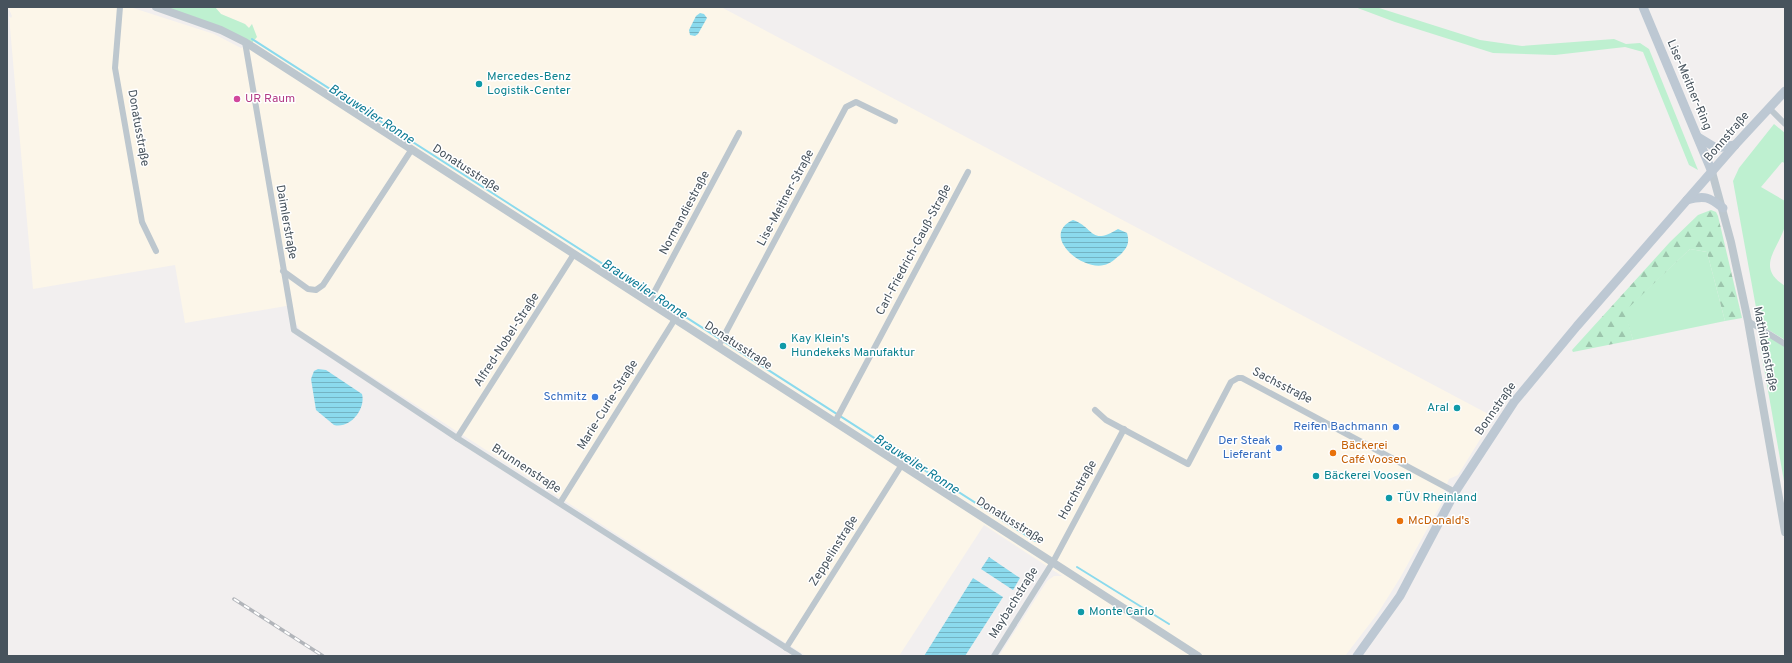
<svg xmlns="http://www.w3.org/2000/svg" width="1792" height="663" font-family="Overpass,sans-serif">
<defs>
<pattern id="forest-firs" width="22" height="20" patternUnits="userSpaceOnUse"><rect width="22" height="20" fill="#bef0d0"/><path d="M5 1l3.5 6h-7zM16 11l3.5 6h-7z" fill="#9cc5ac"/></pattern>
<pattern id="water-rules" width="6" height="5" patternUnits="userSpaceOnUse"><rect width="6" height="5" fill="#8bdaed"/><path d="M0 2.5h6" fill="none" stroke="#73b3c3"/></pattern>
</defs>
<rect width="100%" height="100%" fill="#f2efef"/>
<path fill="#fcf6e9" d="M 8,7 L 130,7 L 214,34 L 241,48 L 252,43 L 252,24 L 249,28 L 245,24 L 221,14 L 215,7 L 721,7 L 1494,417 L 1458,475 L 1449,479 L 1442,497 L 1441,504 L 1400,578 L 1378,613 L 1345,656 L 999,656 L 1047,581 L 1054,576 L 1062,576 L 984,525 L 899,656 L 806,656 L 301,331 L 296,324 L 292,305 L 185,323 L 175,265 L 33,289 L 9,16 L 11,18 L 12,16 Z"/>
<g fill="#bef0d0">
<path d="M 166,7 L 215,7 L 221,14 L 245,24 L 249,28 L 252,24 L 257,37 L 252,43 Z"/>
<path d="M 1355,7 L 1376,7 L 1480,40 L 1522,46 L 1614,39 L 1626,44 L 1640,43 L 1649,49 L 1698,170 L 1689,165 L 1643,52 L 1625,47 L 1555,55 L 1493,53 L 1395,22 Z"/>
<path d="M 1774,124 L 1785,133 L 1785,163 L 1782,162 L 1761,187 L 1785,201 C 1785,209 1787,219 1785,226 C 1778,250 1755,267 1785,286 L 1785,340 L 1759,324 L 1733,181 L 1739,168 Z"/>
<path d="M 1690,249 L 1707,252 L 1725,321 L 1633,340 L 1624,311 Z"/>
<path d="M 1757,328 L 1785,346 L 1785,487 Z"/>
</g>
<path fill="url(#forest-firs)" d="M 1711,210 L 1716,212 L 1718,216 L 1742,318 L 1725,321 L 1707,252 L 1690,249 L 1625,311 L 1633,340 L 1573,352 L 1572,350 L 1670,242 L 1698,215 Z"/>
<g fill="url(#water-rules)">
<path d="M 700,13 L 704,14 L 707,18 L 698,34 L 695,36 L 690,35 L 689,30 L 696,16 Z"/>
<path d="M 1073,220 C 1095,228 1090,246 1118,229 L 1127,233 C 1130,243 1127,248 1120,255 C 1115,259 1110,264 1104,265 C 1081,271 1040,235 1073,220 Z"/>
<path d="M 318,369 L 326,370 L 362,394 C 366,409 350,429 334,425 L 316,410 L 311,379 L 314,371 Z"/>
<path d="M 989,557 L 1020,578 L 1013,590 L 981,569 Z"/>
<path d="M 973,578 L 1003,597 L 965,656 L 924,656 Z"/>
</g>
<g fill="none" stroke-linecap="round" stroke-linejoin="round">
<g stroke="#8bdaed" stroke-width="2">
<path d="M 252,39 L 1035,541"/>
<path d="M 1077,567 L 1169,624"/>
</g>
<g stroke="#bdc7ce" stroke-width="6">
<path d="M 120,7 L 115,68 L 142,222 L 156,251"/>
<path d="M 245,42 L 294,330 L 457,438 L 799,656"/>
<path d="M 1769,108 L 1785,124"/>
<path d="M 283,271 L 308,289 L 316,290 L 323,285 L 412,149"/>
<path d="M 649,302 L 739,133"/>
<path d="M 1748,321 L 1785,344"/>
<path d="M 718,347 L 846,107 L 856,102 L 895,121"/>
<path d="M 1095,410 L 1106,420 L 1188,464 L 1231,382 L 1238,378 L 1242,378 L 1455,492"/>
<path d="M 835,422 L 968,172"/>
<path d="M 457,438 L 574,254"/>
<path d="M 560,503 L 675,319"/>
<path d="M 786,648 L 901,466"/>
<path d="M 994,656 L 1053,562 L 1124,429"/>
</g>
<g stroke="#bdc7ce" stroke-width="8">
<path d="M 156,7 L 221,30 L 245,42 L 1198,656"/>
<path d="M 1712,172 L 1731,242 L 1748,321 L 1785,532"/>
</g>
<g stroke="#bdc8d3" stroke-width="9">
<path d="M 1643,7 L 1712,172"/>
<path d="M 1698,137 L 1716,148 L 1735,145"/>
<path d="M 1687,200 C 1705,195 1709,197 1723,208"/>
<path d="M 1357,656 L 1400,596 L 1455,492 L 1514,402 L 1577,326 L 1735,145 L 1785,91"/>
</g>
<defs>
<path id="rail" d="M 234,599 L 323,656"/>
</defs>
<use href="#rail" stroke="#b2b5ba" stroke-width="3.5"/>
<use href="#rail" stroke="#fff" stroke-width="2" stroke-dasharray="6" stroke-linecap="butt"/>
</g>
<g fill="#0f9aa8" stroke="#fff" stroke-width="1.5">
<circle cx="479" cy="84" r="4"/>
<circle cx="783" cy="346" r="4"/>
<circle cx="1457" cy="408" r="4"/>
<circle cx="1316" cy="476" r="4"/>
<circle cx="1389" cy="498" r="4"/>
<circle cx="1081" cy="612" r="4"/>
</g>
<circle fill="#d1479c" stroke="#fff" stroke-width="1.5" cx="237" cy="99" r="4"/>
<g fill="#3f7fe0" stroke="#fff" stroke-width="1.5">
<circle cx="595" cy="397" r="4"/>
<circle cx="1396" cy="427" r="4"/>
<circle cx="1279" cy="448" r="4"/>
</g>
<g fill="#e8710a" stroke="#fff" stroke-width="1.5">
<circle cx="1333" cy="453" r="4"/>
<circle cx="1400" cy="521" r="4"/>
</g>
<g text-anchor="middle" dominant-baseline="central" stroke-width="3" stroke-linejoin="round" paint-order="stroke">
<g font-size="12" fill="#0d838f" stroke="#fff" text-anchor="start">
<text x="487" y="77">Mercedes-Benz<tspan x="487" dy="14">Logistik-Center</tspan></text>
<text x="791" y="339">Kay Klein's<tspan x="791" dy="14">Hundekeks Manufaktur</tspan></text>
<text x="1449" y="408" text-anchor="end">Aral</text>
<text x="1324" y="476">Bäckerei Voosen</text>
<text x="1397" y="498">TÜV Rheinland</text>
<text x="1089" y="612">Monte Carlo</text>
</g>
<g font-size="12" fill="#47535d" stroke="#fff">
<text transform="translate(1689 85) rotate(67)">Lise-Meitner-Ring</text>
<text transform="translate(138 128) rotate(80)">Donatusstraße</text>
<text transform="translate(1727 137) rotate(-49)">Bonnstraße</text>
<text transform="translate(466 169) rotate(33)">Donatusstraße</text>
<text transform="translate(786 198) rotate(-62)">Lise-Meitner-Straße</text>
<text transform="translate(685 213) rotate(-62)">Normandiestraße</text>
<text transform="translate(286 222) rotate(80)">Daimlerstraße</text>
<text transform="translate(914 250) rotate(-62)">Carl-Friedrich-Gauß-Straße</text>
<text transform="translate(507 340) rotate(-57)">Alfred-Nobel-Straße</text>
<text transform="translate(738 346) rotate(33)">Donatusstraße</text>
<text transform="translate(1765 349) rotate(79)">Mathildenstraße</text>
<text transform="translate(1282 386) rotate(27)">Sachsstraße</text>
<text transform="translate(608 405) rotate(-58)">Marie-Curie-Straße</text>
<text transform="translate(1496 409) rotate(-55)">Bonnstraße</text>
<text transform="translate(526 469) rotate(33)">Brunnenstraße</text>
<text transform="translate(1078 490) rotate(-61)">Horchstraße</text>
<text transform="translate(1010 521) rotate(32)">Donatusstraße</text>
<text transform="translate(834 551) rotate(-58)">Zeppelinstraße</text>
<text transform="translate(1014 603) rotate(-58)">Maybachstraße</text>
</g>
<g font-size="12" fill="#b23c85" stroke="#fff" text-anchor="start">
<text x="245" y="99">UR Raum</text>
</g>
<g font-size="12" fill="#366cbe" stroke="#fff" text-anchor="end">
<text x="587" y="397">Schmitz</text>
<text x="1388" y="427">Reifen Bachmann</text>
<text x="1271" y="441">Der Steak<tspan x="1271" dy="14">Lieferant</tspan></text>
</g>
<g font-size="12" fill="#c56008" stroke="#fff" text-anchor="start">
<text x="1341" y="446">Bäckerei<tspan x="1341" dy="14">Café Voosen</tspan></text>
<text x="1408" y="521">McDonald's</text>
</g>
<g font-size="13" font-style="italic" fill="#0c7b95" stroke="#fff">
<text transform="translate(371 115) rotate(33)">Brauweiler Ronne</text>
<text transform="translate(644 290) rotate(33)">Brauweiler Ronne</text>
<text transform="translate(916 465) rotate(33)">Brauweiler Ronne</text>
</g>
</g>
<rect width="1792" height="663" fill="none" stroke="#47535d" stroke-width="16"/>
</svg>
